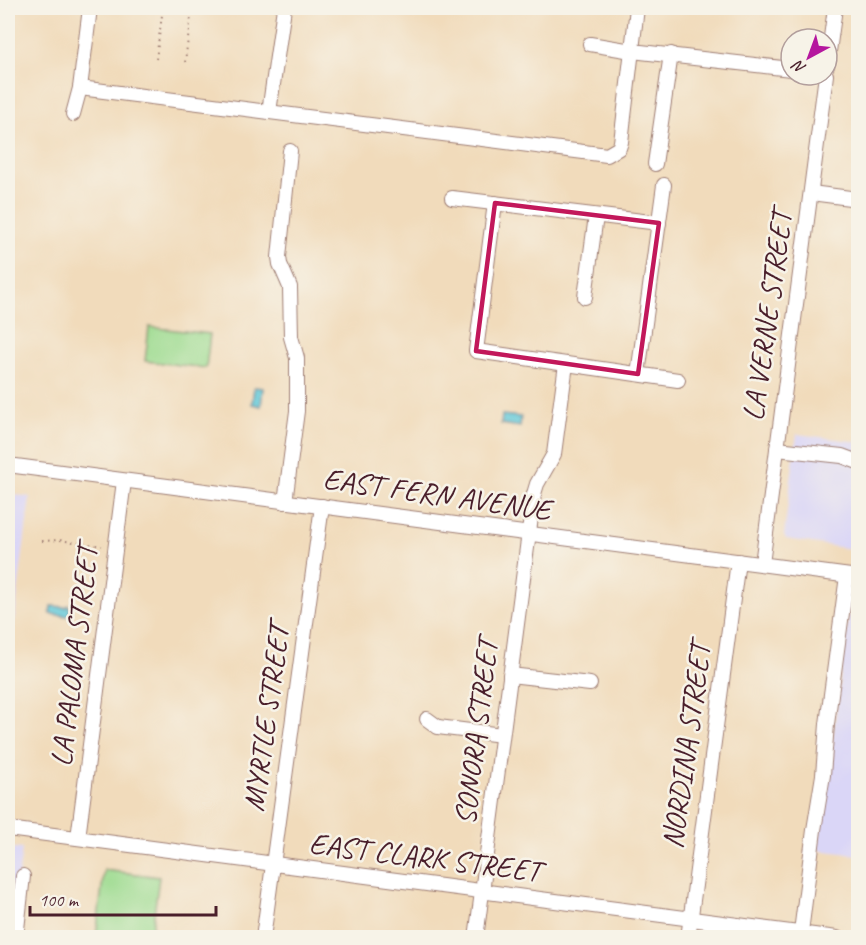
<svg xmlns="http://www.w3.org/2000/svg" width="866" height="945" font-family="Caveat,sans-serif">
<rect width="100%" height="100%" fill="#f7f3e8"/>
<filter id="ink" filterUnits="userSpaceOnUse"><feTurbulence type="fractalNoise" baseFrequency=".0167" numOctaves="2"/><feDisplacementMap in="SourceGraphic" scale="12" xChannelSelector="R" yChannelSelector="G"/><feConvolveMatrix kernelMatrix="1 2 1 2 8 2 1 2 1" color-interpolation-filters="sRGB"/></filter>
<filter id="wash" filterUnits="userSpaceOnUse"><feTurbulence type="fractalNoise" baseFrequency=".008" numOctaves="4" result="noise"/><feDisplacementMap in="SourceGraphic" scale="24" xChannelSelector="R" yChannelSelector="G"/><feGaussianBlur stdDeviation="1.35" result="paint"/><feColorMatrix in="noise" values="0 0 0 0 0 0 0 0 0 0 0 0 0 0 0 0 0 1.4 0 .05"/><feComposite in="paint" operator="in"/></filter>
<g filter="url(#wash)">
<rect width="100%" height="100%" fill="#f1dbbb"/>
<g fill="#dad6f7">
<path d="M 797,434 L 858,442 L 858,550 L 786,539 L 784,535 Z"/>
<path d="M 8,494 L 30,497 L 8,671 Z"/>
<path d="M 850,604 L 858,605 L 858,855 L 818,850 Z"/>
<path d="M 8,848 L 22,849 L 10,937 L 8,938 Z"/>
</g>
<g fill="#9ddb90" stroke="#747d5e" stroke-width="1.5">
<path d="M 149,327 L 210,334 L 206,368 L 145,361 Z"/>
<path d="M 104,870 L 159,877 L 151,937 L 96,937 Z"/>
</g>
<g fill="#5dc7d8" stroke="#547382" stroke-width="1.5">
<path d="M 254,387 L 263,388 L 261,406 L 252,404 Z"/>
<path d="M 502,415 L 521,417 L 520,427 L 501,424 Z"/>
<path d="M 68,605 L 70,608 L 69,616 L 50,614 L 51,606 L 66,607 Z"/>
</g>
</g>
<g filter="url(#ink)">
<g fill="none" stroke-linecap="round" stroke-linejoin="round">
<defs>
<g id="minor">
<path d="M 90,8 L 80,88 L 607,155 L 619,148 L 621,142 L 637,8"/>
<path d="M 590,44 L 632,51 L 791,69"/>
<path d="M 827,66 L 835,8"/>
<path d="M 269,112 L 284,8"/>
<path d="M 73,114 L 80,88"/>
<path d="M 655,164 L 671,54"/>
<path d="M 811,193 L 858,199"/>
<path d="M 452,198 L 659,223"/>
<path d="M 495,203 L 476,351 L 678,380"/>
<path d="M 585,297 L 596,216"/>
<path d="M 638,374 L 664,185"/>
<path d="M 777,449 L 842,456 L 858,462"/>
<path d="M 8,465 L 858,577"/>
<path d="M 285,502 L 297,411 L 297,358 L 291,337 L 290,287 L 280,264 L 279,257 L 290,151"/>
<path d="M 762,564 L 826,75"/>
<path d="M 510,675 L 590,684"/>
<path d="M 427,719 L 438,727 L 502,735"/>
<path d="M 8,829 L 837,938"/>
<path d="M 78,838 L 124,481"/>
<path d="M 801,932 L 814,830 L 823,775 L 827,724 L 847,576"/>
<path d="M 16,938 L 23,876"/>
<path d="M 263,938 L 322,506"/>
<path d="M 476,938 L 534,494 L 537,484 L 554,454 L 566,364"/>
<path d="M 688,938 L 738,561"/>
</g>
</defs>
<use href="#minor" stroke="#9e7d73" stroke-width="16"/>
<g stroke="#9e7d73" stroke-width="2" stroke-dasharray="1.5 4.5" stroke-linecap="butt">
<path d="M 156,59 L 163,8"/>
<path d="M 185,62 L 192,8"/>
<path d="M 42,541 L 59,540 L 102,546"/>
</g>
<use href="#minor" stroke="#fff" stroke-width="14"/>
</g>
</g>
<path fill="none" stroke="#c2185b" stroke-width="4.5" stroke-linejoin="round" d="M 495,203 L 659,223 L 638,374 L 476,351 Z"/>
<g text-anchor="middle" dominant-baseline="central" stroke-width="5" stroke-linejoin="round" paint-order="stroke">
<g font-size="30" fill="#4a1f2b" stroke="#f7f3e8">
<text transform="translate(767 316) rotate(-82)">LA VERNE STREET</text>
<text transform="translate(437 494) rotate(8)">EAST FERN AVENUE</text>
<text transform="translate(74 656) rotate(-83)">LA PALOMA STREET</text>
<text transform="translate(266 718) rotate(-82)">MYRTLE STREET</text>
<text transform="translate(476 732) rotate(-83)">SONORA STREET</text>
<text transform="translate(686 746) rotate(-82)">NORDINA STREET</text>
<text transform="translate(425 857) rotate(7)">EAST CLARK STREET</text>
</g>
</g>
<rect width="866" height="945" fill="none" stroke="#f7f3e8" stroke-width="30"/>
<g transform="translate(809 57) rotate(221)"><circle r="28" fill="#f7f3e8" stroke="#b29e9c" stroke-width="1.5"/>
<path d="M0-4.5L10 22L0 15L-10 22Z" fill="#b5179e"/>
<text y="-9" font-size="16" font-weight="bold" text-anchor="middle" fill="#4a1f2b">N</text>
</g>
<path d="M30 906v9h186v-9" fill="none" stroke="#4a1f2b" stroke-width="3"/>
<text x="39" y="906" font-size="18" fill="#4a1f2b" stroke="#f7f3e8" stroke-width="4.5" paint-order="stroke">100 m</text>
</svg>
